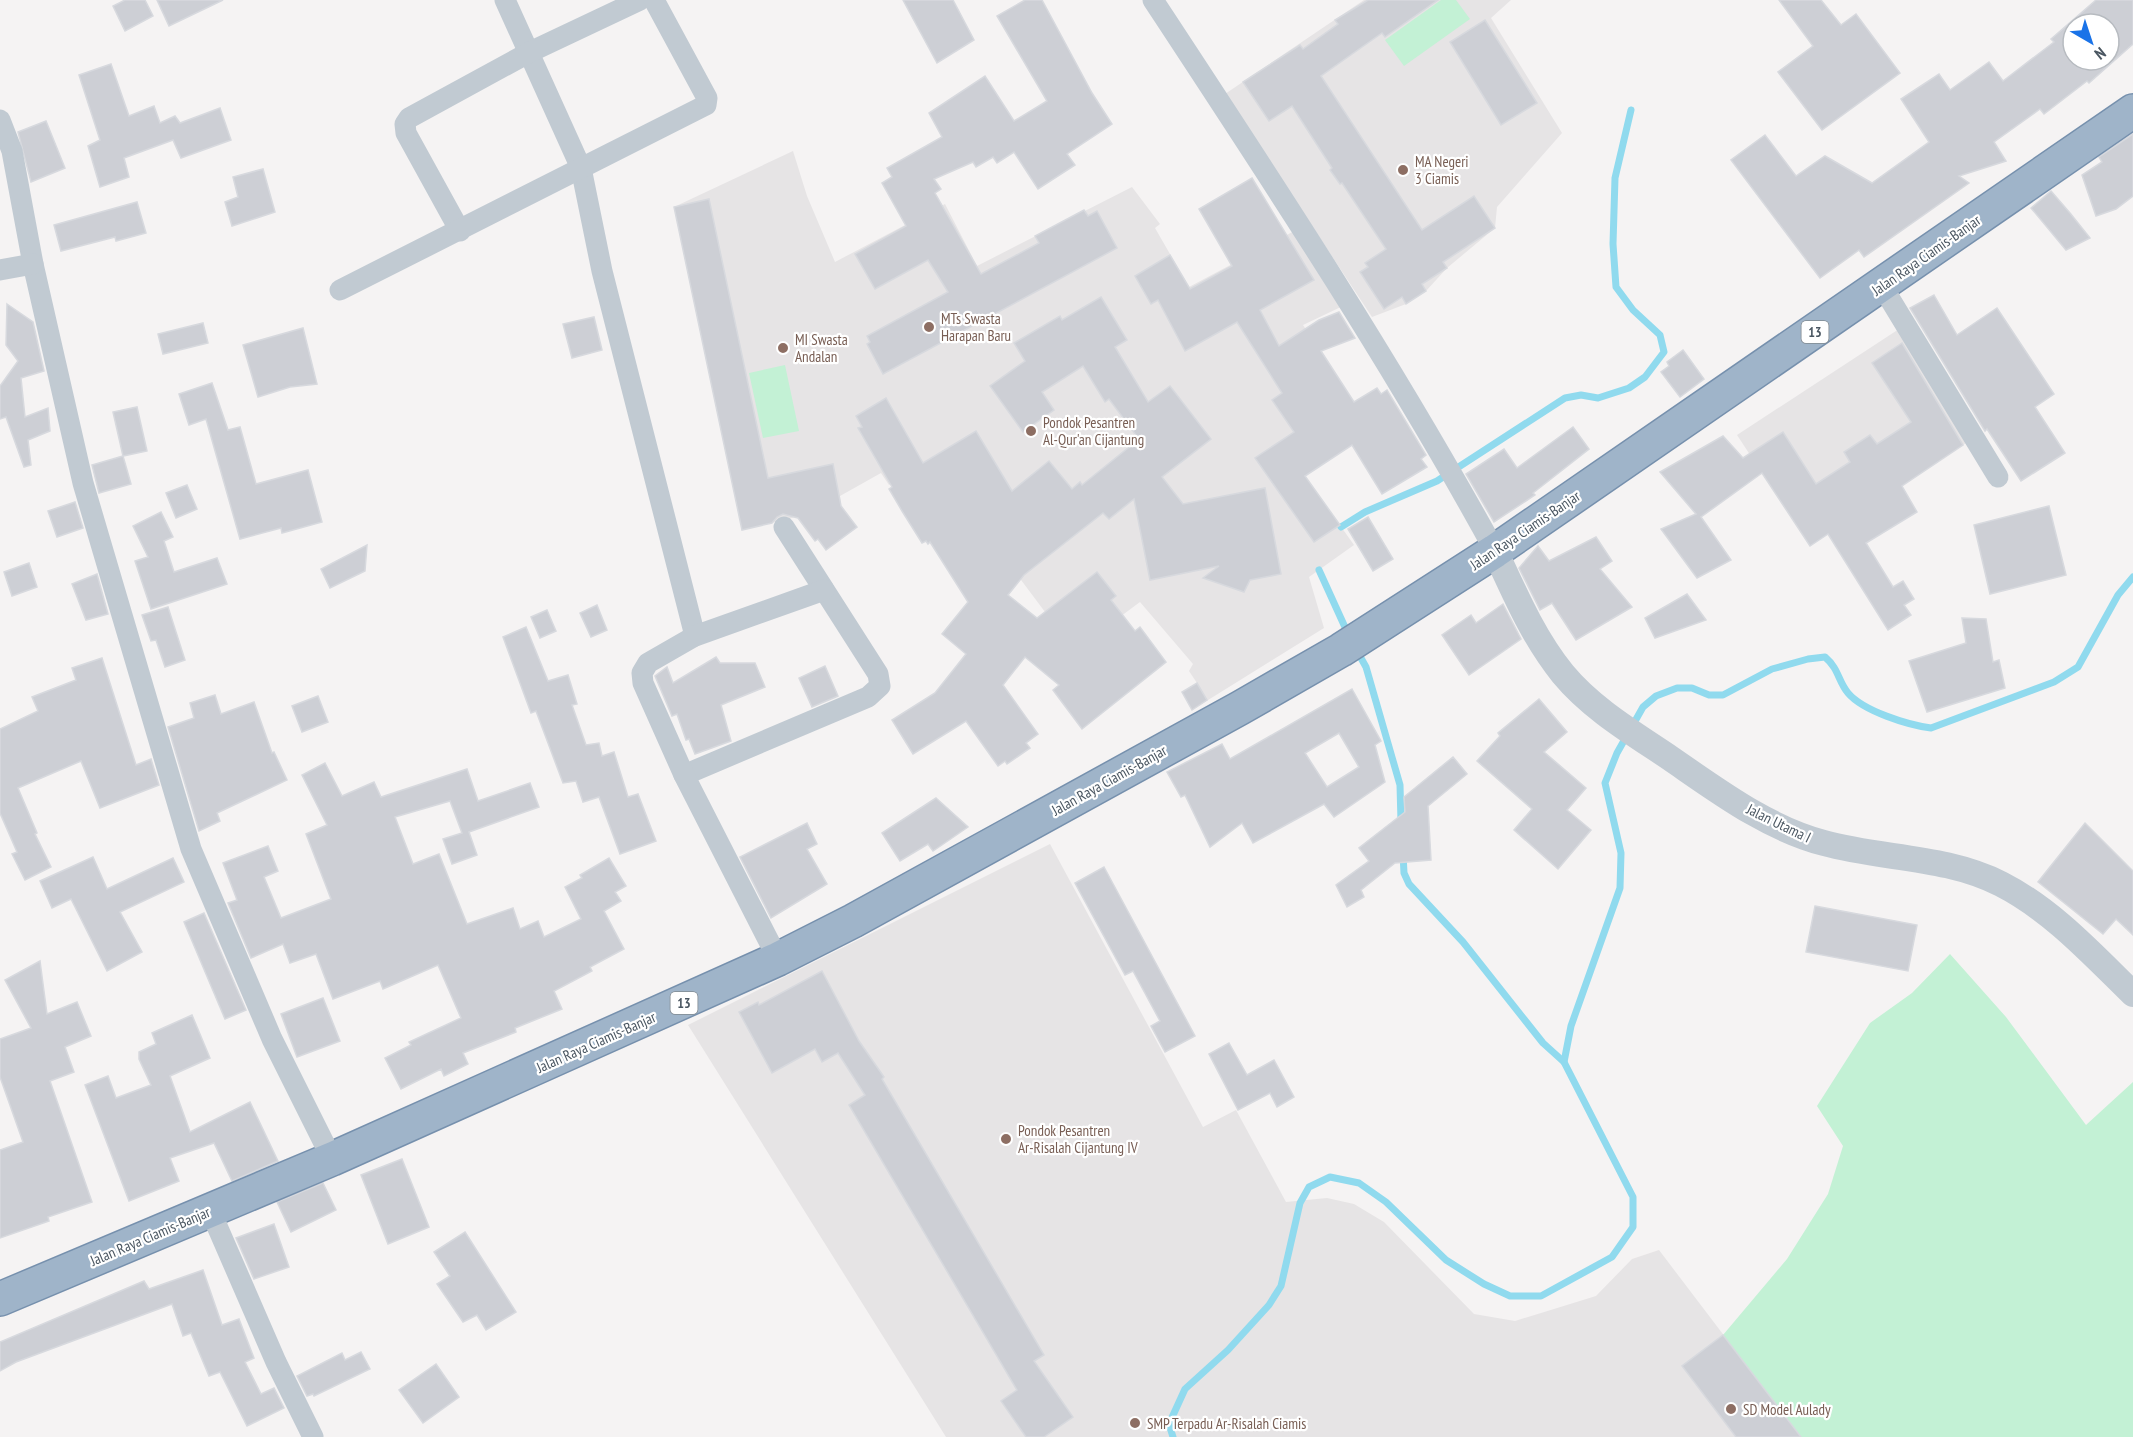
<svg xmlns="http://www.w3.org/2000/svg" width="2133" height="1437" font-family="'PT Sans Narrow',sans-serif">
<rect width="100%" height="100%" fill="#f5f3f3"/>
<g fill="#e6e4e5">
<path d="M 1364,0 L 1511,0 L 1491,18 L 1562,133 L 1497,207 L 1495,228 L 1447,268 L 1426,291 L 1406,304 L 1372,317 L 1225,94 Z"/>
<path d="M 793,151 L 807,196 L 835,262 L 945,204 L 977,266 L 1132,187 L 1160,224 L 1155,228 L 1189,287 L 1298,229 L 1345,305 L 1303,325 L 1353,401 L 1305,476 L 1354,545 L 1309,577 L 1324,628 L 1192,710 L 1182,692 L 1197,683 L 1189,671 L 1193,664 L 1140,602 L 1070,654 L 1057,628 L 974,517 L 924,464 L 889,485 L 881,473 L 840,496 L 841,506 L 742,530 L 674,207 Z"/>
<path d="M 1899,329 L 1972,439 L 1810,546 L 1737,435 Z"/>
<path d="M 1050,844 L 1203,1127 L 1236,1110 L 1286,1202 L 1327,1198 L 1354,1204 L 1384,1222 L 1474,1314 L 1515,1321 L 1596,1296 L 1632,1259 L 1659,1250 L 1801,1437 L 946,1437 L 688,1025 Z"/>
</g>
<g fill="#c3f1d5">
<path d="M 1441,0 L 1456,0 L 1470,19 L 1404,66 L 1385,40 Z"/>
<path d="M 785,365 L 799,431 L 763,438 L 749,373 Z"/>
<path d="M 1950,954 L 2006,1017 L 2086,1125 L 2133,1082 L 2133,1437 L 1801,1437 L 1723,1335 L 1787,1259 L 1828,1194 L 1843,1146 L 1817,1106 L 1870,1023 L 1912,993 Z"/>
</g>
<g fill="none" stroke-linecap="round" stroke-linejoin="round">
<g stroke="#90daee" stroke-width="7">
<path d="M 1341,527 L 1365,512 L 1437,481 L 1565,398 L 1581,395 L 1598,398 L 1629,388 L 1645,377 L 1664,352 L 1660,335 L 1633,310 L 1616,287 L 1613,244 L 1615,178 L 1631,110"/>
<path d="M 1319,570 L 1349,636"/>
<path d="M 1357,651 L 1366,667 L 1400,785 L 1401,822"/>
<path d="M 1403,854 L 1404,873 L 1409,884 L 1463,942 L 1543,1043 L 1564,1062"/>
<path d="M 1173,1437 L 1169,1424 L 1185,1389 L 1228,1350 L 1269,1305 L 1281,1286 L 1300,1203 L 1309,1187 L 1330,1177 L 1359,1183 L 1386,1202 L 1446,1260 L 1484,1284 L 1510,1296 L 1541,1296 L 1612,1257 L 1633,1227 L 1633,1197 L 1564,1062 L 1571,1026 L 1620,888 L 1621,853 L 1605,783 L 1617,753 L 1643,707 L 1656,696 L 1677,688 L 1692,688 L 1709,695 L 1723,695 L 1772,669 L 1808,659 L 1825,657 C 1839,669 1838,681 1848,693 C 1863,711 1908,725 1931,728 L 2054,682 L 2078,667 L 2118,595 L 2133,577"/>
</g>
</g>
<g fill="#cdcfd5" stroke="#d7d9de" stroke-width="1.5" fill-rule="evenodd">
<path d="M 125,0 L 145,0 L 153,16 L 125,31 L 113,6 Z"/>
<path d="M 157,0 L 223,0 L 169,26 Z"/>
<path d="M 903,0 L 953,0 L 974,40 L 937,63 Z"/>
<path d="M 1025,0 L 1042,0 L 1092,93 L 1112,124 L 1067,154 L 1075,165 L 1038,189 L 1014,152 L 997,163 L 993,157 L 976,167 L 973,162 L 934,179 L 941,189 L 935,193 L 981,274 L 1039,243 L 1035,236 L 1084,210 L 1088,216 L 1097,211 L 1117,248 L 883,374 L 867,344 L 870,342 L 867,336 L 948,292 L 928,260 L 875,289 L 855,254 L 906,226 L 882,183 L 892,177 L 887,168 L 942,137 L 929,113 L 985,76 L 1014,121 L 1047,101 L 997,16 Z"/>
<path d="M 1368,0 L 1438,0 L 1385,37 L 1382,33 L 1321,76 L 1422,230 L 1474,196 L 1495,228 L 1443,262 L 1447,268 L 1422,284 L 1426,291 L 1406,304 L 1402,297 L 1384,309 L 1360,272 L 1368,267 L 1365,263 L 1386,249 L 1342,183 L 1340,184 L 1330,170 L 1332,168 L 1292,106 L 1269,121 L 1243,82 L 1300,45 L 1303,49 L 1338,24 L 1335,20 Z"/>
<path d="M 1779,0 L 1821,0 L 1841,25 L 1856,14 L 1900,73 L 1822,130 L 1778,72 L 1813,46 Z"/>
<path d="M 2096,0 L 2133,0 L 2133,44 L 2089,83 L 2087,81 L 2044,114 L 2040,109 L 1994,142 L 2006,161 L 1959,176 L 1969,183 L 1864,257 L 1859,250 L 1820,278 L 1731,160 L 1765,135 L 1796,176 L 1825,156 L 1872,183 L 1929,142 L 1901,99 L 1939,74 L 1950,90 L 1989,62 L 2003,81 L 2054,42 L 2051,39 ZM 2073,24 L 2109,24 L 2109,60 L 2073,60 Z"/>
<path d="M 1485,20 L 1537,103 L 1501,125 L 1450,42 Z"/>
<path d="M 111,64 L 129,116 L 154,106 L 160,123 L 175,116 L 180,123 L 220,108 L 231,140 L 181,158 L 173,140 L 124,158 L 129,177 L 100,187 L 88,146 L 100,140 L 79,75 Z"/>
<path d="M 46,121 L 65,168 L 31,182 L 18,132 Z"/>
<path d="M 2133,134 L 2133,196 L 2116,209 L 2096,216 L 2082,175 L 2102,162 L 2099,157 Z"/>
<path d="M 263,169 L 275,212 L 232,226 L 225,202 L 238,197 L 233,177 Z"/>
<path d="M 1252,178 L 1314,280 L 1260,310 L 1279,346 L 1319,320 L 1339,312 L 1355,338 L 1321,351 L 1354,402 L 1377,388 L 1381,394 L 1387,390 L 1426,455 L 1421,459 L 1427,467 L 1382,494 L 1352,445 L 1305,476 L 1340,525 L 1314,542 L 1255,458 L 1294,432 L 1272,400 L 1282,393 L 1237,322 L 1185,351 L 1158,300 L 1151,304 L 1135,276 L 1170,255 L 1190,289 L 1232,266 L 1199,209 Z"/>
<path d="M 2051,191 L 2070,213 L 2090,238 L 2066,250 L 2031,208 Z"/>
<path d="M 709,199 L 768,478 L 833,464 L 841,506 L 857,527 L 826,550 L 818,539 L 815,541 L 798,518 L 783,514 L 777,517 L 772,523 L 742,530 L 674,207 Z"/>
<path d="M 137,202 L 146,233 L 116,241 L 115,237 L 61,251 L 54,225 Z"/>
<path d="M 1934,295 L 1957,335 L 1997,308 L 2054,394 L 2035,407 L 2065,453 L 2021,481 L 1987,429 L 1985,431 L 1910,308 Z"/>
<path d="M 1101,297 L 1127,340 L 1115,347 L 1148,402 L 1170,386 L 1211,439 L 1162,477 L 1183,504 L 1265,488 L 1281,574 L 1250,580 L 1244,592 L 1203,578 L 1219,566 L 1150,580 L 1134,499 L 1109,519 L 1103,513 L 1024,575 L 1008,595 L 1037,618 L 1097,572 L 1116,596 L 1111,600 L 1135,631 L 1140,627 L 1166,662 L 1082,729 L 1053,690 L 1059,685 L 1025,657 L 1003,685 L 1038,734 L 1026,743 L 1030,748 L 1007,764 L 1005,761 L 998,766 L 966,721 L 913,754 L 892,720 L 935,693 L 966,654 L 942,634 L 968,602 L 930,542 L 928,544 L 926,541 L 922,543 L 902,511 L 889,489 L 892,487 L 858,428 L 862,427 L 856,416 L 886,398 L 923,463 L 976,431 L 1012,491 L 1049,461 L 1072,489 L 1080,482 L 1082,485 L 1139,439 L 1109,399 L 1105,402 L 1083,366 L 1042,392 L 1054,410 L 1023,432 L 990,386 L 1025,361 L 1014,343 L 1060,316 L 1062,320 Z"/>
<path d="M 7,304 L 33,322 L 44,371 L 21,378 L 25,417 L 48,408 L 50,431 L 28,440 L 31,465 L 24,467 L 6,417 L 0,419 L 0,386 L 18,361 L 6,345 Z"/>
<path d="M 594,317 L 602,350 L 572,358 L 563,324 Z"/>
<path d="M 203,323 L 208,343 L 163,354 L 158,334 Z"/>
<path d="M 303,328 L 317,384 L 290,387 L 258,397 L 243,345 Z"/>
<path d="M 1902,343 L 1963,445 L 1902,486 L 1917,512 L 1866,543 L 1893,587 L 1903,581 L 1914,599 L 1904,605 L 1911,615 L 1888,630 L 1828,534 L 1810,546 L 1762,473 L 1701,517 L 1731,560 L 1697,578 L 1661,529 L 1696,514 L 1660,472 L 1723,436 L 1743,458 L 1783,432 L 1816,484 L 1850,462 L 1844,452 L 1870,435 L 1877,444 L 1911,422 L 1872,363 Z"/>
<path d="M 1683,350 L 1704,379 L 1680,397 L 1661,372 L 1669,366 L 1667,362 Z"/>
<path d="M 212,383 L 228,430 L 240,427 L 256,484 L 308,470 L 322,522 L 282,533 L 281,528 L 240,539 L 206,419 L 189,425 L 179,394 Z"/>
<path d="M 137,407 L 147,451 L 123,456 L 113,412 Z"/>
<path d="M 1573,427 L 1589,449 L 1533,493 L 1535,495 L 1494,522 L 1466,474 L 1504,449 L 1517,468 Z"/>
<path d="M 123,456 L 131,484 L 99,493 L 92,465 Z"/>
<path d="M 187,485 L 197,509 L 176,518 L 166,493 Z"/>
<path d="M 75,502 L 83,528 L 57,537 L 48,511 Z"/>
<path d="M 2049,506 L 2066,575 L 1990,594 L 1974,525 Z"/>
<path d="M 161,512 L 173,537 L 164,541 L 174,572 L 217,558 L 227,584 L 151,609 L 135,561 L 148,557 L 133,526 Z"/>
<path d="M 1368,517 L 1393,559 L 1373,571 L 1348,529 Z"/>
<path d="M 1596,537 L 1612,561 L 1600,569 L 1632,607 L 1576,640 L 1552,603 L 1540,610 L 1519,568 L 1538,546 L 1549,561 Z"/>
<path d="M 367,545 L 365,571 L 330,588 L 321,569 Z"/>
<path d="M 29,563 L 37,587 L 12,596 L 4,572 Z"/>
<path d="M 97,574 L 108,614 L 86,620 L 72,584 Z"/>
<path d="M 1687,594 L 1706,620 L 1655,638 L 1645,618 Z"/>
<path d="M 1503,604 L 1521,639 L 1469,675 L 1442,635 L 1471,615 L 1476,623 Z"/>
<path d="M 597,605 L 607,630 L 591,637 L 580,613 Z"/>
<path d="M 168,607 L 185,660 L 165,667 L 156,640 L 151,641 L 142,615 Z"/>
<path d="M 547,610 L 556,631 L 540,638 L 531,617 Z"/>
<path d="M 1962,618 L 1986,619 L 1993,662 L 1999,660 L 2005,688 L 1927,712 L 1909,661 L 1966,643 Z"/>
<path d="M 526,627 L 548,681 L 568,675 L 577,704 L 572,705 L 586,745 L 599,743 L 602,756 L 614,752 L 628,797 L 638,794 L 656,841 L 620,854 L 599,797 L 583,802 L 576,781 L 563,783 L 536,711 L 531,713 L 503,637 Z"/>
<path d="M 716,657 L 720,663 L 755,663 L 765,687 L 721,705 L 731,741 L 695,754 L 689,739 L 686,740 L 677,714 L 672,716 L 655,676 L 667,667 L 673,683 Z"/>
<path d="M 102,658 L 136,765 L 151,759 L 159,785 L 100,808 L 81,761 L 18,788 L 37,833 L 35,834 L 51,867 L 25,880 L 12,854 L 17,852 L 0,813 L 0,729 L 38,711 L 32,697 L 76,680 L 72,668 Z"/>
<path d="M 825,666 L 838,696 L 812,707 L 799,678 Z"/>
<path d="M 1197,683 L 1207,700 L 1192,710 L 1182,692 Z"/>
<path d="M 1352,689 L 1381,741 L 1375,745 L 1385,782 L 1334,817 L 1324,804 L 1253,843 L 1242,823 L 1210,847 L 1185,795 L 1181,797 L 1167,772 L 1222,744 L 1230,759 ZM 1339,733 L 1359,767 L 1327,787 L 1305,753 Z"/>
<path d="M 215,695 L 221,714 L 254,702 L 272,753 L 274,752 L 287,780 L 217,813 L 220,821 L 199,831 L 168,727 L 194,718 L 190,703 Z"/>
<path d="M 318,696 L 328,722 L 302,732 L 292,706 Z"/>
<path d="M 1539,699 L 1567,732 L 1544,752 L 1586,788 L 1567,810 L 1591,830 L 1558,869 L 1514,830 L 1532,809 L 1477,761 L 1500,736 L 1498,733 Z"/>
<path d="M 1453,757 L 1467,774 L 1428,806 L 1431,860 L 1395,863 L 1361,890 L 1364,897 L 1347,907 L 1336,885 L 1369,861 L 1359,848 L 1405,812 L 1404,797 Z"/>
<path d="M 325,763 L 342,796 L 374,782 L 381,797 L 467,769 L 478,801 L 530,783 L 539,807 L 469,832 L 477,855 L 452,864 L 443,839 L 462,833 L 450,801 L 395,817 L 413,864 L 439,854 L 467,924 L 513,908 L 520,929 L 538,921 L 544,937 L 581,919 L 565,887 L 582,878 L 580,875 L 609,858 L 626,886 L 615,892 L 621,901 L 604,911 L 624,949 L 590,967 L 592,971 L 554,991 L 562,1009 L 515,1028 L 516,1032 L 463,1053 L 468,1064 L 444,1076 L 441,1069 L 401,1089 L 385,1058 L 411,1045 L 409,1042 L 461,1018 L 438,965 L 383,989 L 380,981 L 333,999 L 316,954 L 290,963 L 283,944 L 251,958 L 228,903 L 237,900 L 223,863 L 268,846 L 278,871 L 264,877 L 281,918 L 331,899 L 306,834 L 327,825 L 302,775 Z"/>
<path d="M 936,798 L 968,827 L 933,851 L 928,844 L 900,861 L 882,833 Z"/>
<path d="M 807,823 L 817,844 L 807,849 L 827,884 L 771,918 L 740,857 Z"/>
<path d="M 2085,823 L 2133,871 L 2133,935 L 2116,919 L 2103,934 L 2038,882 Z"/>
<path d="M 93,857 L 107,889 L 173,858 L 184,882 L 120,912 L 142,952 L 107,971 L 71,899 L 52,908 L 40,881 Z"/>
<path d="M 1104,867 L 1195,1036 L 1165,1052 L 1151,1026 L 1160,1021 L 1133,971 L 1125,975 L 1075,883 Z"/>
<path d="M 1815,906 L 1917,925 L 1908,971 L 1806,952 Z"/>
<path d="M 204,913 L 246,1010 L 225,1019 L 184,922 Z"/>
<path d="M 40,961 L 47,1014 L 77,1002 L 91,1036 L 65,1047 L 74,1072 L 50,1081 L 92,1202 L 48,1217 L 49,1221 L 0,1238 L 0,1150 L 23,1142 L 0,1077 L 0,1039 L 31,1028 L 5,980 Z"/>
<path d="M 822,971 L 859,1041 L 884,1077 L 882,1079 L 1044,1355 L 1034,1361 L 1073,1417 L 1044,1437 L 1026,1437 L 1001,1401 L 1017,1390 L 849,1105 L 865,1095 L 838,1053 L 822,1062 L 815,1049 L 772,1073 L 739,1012 L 758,1002 L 759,1005 Z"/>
<path d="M 323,998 L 340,1041 L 297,1057 L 281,1014 Z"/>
<path d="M 192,1015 L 210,1058 L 170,1076 L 190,1132 L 250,1102 L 278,1161 L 232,1181 L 214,1143 L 170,1158 L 179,1181 L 129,1201 L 85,1085 L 108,1076 L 116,1098 L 151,1085 L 139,1059 L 139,1052 L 156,1044 L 152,1033 Z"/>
<path d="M 1229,1043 L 1247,1075 L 1274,1060 L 1294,1097 L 1277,1107 L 1270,1093 L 1238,1110 L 1209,1054 Z"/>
<path d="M 402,1159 L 429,1227 L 388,1244 L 361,1175 Z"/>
<path d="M 323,1183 L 336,1210 L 291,1232 L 277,1202 Z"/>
<path d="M 274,1224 L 289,1267 L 254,1279 L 236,1238 Z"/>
<path d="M 465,1232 L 516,1312 L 486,1330 L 477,1315 L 463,1322 L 437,1284 L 450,1276 L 434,1252 Z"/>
<path d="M 203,1270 L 222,1325 L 239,1319 L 254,1358 L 245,1362 L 261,1394 L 274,1388 L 284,1408 L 247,1426 L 220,1372 L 209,1376 L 191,1333 L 183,1336 L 172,1304 L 16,1362 L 0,1371 L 0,1342 L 144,1281 L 149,1289 Z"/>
<path d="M 1723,1335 L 1801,1437 L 1736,1437 L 1682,1366 Z"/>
<path d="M 361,1352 L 370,1369 L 314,1396 L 313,1394 L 307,1396 L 297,1376 L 342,1353 L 345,1360 Z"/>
<path d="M 436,1364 L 459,1397 L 423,1423 L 399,1390 Z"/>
</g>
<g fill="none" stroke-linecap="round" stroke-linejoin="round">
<defs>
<path id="trunk" d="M 0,1299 L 332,1159 L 778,959 L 853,921 L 1240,708 L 1341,650 L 1495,551 L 2133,111"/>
</defs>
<use href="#trunk" stroke="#7690ad" stroke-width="36"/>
<g stroke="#c1cad2" stroke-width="21">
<path d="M 505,0 L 581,168 L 602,271 L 695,636"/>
<path d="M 1153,0 C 1272,181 1391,361 1495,551"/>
<path d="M 0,120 L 12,151 L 33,264 L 83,483 L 191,849 L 272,1039 L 332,1159"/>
<path d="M 460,231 L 406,133 L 405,124 L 409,118 L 530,52 L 640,0"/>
<path d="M 0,270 L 33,264"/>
<path d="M 1882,286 L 1998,477"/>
<path d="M 340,290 L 706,105 L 707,98 L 654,0"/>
<path d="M 684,775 L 868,697 L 880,686 L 878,674 L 784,527"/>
<path d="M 778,959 L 684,775 L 643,683 L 642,673 L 648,663 L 695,636 L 824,590"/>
<path d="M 210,1210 L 276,1362 L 313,1437"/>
</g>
<path stroke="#c1cad2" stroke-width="26" d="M 1495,551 C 1515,594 1533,637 1563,674 C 1592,709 1633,733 1670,758 C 1718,791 1767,828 1824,843 C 1882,859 1946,856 2001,884 C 2052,910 2092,954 2133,994"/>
<use href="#trunk" stroke="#9fb4c9" stroke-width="33"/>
</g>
<g fill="#8d6e63" stroke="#fff" stroke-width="2">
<circle cx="1403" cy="170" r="6"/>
<circle cx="929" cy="327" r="6"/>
<circle cx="783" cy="348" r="6"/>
<circle cx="1031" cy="431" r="6"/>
<circle cx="1006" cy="1139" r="6"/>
<circle cx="1731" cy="1409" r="6"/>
<circle cx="1135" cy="1423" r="6"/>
</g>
<g text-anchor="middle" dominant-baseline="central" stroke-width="4.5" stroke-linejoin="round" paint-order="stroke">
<g fill="#fff" stroke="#808990" stroke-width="1.5">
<rect x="1801.5" y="321" width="27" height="22" rx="4.5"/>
<rect x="670.5" y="992" width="27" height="22" rx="4.5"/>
</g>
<g font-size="14" font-weight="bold" fill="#4a5661">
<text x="1815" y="332">13</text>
<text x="684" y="1003">13</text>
</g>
<g font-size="15" fill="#785e54" stroke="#fff" text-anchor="start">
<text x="1415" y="161">MA Negeri<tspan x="1415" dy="17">3 Ciamis</tspan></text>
<text x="941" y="318">MTs Swasta<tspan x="941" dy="17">Harapan Baru</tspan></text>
<text x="795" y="339">MI Swasta<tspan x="795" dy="17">Andalan</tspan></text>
<text x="1043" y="422">Pondok Pesantren<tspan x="1043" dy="17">Al-Qur'an Cijantung</tspan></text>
<text x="1018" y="1130">Pondok Pesantren<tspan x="1018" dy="17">Ar-Risalah Cijantung IV</tspan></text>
<text x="1743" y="1409">SD Model Aulady</text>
<text x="1147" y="1423">SMP Terpadu Ar-Risalah Ciamis</text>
</g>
<g font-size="15" fill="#4a5661" stroke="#fff">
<text transform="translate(1926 255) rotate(-35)">Jalan Raya Ciamis-Banjar</text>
<text transform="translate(1525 530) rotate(-34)">Jalan Raya Ciamis-Banjar</text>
<text transform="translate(1109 780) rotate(-29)">Jalan Raya Ciamis-Banjar</text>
<text transform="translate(1779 823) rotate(26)">Jalan Utama I</text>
<text transform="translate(596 1042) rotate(-24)">Jalan Raya Ciamis-Banjar</text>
<text transform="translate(150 1236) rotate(-23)">Jalan Raya Ciamis-Banjar</text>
</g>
</g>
<g transform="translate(2091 42) rotate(141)"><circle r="28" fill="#ffffff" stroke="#b7bbc0" stroke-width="1.5"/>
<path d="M0-4.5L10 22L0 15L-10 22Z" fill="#1a73e8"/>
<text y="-9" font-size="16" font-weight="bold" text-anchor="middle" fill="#4a5661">N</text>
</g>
</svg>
